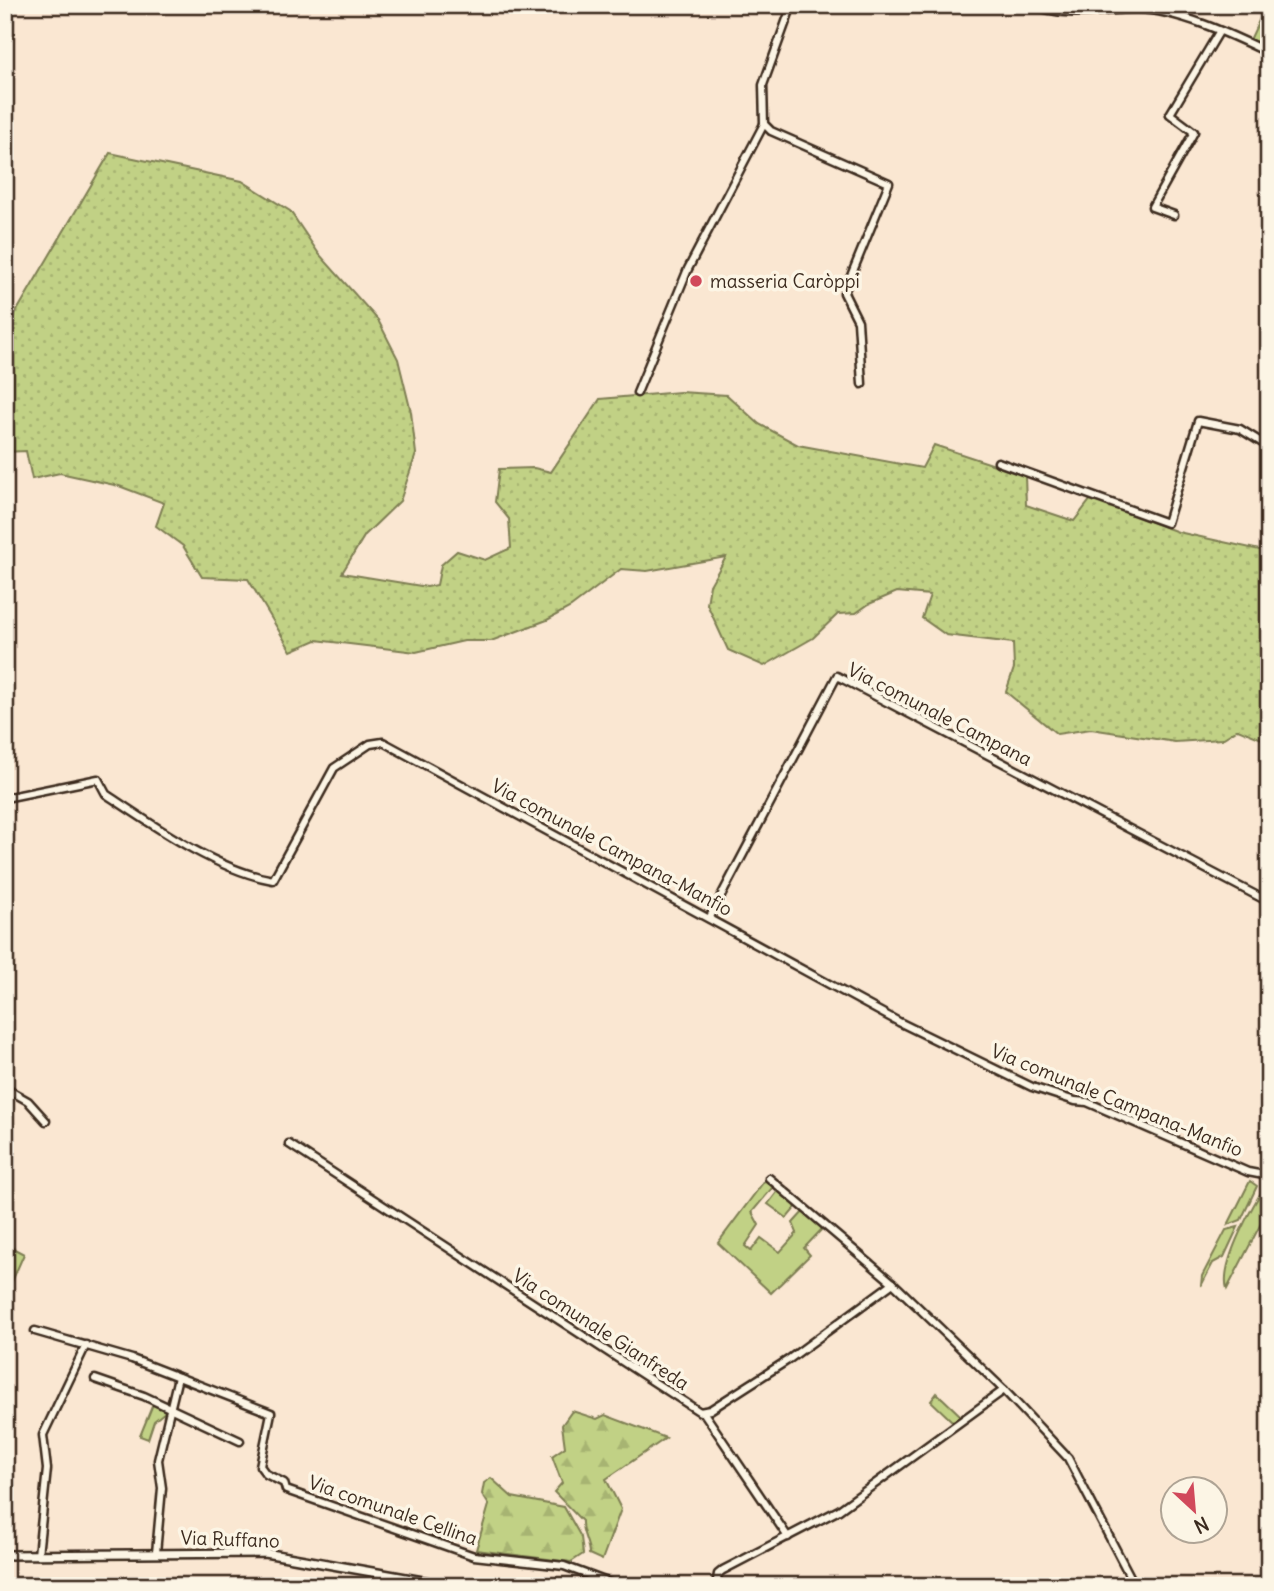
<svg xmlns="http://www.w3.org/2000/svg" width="1274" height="1591" font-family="Delius,sans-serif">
<defs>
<pattern id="grass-dots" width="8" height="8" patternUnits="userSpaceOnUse" patternTransform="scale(1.75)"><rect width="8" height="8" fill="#c1d185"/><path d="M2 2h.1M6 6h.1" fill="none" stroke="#a7b472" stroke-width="1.8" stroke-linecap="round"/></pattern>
<pattern id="forest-firs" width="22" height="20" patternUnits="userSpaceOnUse" patternTransform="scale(1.75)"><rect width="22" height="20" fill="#c1d185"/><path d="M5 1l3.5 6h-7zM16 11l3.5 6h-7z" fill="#a7b472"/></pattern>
</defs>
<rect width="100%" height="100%" fill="#fae7d2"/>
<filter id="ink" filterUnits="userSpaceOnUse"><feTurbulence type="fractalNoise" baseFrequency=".0143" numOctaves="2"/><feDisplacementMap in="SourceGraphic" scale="14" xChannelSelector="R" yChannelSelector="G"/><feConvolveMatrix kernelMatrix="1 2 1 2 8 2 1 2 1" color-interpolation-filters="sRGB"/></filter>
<g filter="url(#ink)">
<path fill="url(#grass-dots)" stroke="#7e7e52" stroke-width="2" d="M 110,153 L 242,181 L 290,211 L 319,254 L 378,320 L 398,359 L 411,412 L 416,454 L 400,501 L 365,535 L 342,573 L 427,587 L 437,585 L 441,565 L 457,551 L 485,560 L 511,548 L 509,519 L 495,502 L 499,469 L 534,468 L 551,472 L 600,399 L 680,392 L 727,395 L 759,424 L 798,445 L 922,468 L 934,445 L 1025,475 L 1026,505 L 1074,521 L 1091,499 L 1178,532 L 1269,552 L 1269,742 L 1238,729 L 1222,739 L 1175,742 L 1091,729 L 1057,734 L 1006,692 L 1014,668 L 1013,643 L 946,635 L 922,618 L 930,595 L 897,592 L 869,604 L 856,613 L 838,614 L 813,638 L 764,666 L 728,650 L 707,604 L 710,585 L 726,557 L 647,571 L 621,569 L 571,607 L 547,620 L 491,641 L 464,641 L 416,652 L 316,640 L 291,651 L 248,579 L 202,577 L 183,546 L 156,526 L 164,503 L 119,486 L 60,473 L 32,479 L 26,451 L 5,452 L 5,331 Z"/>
<g fill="url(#forest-firs)" stroke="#7e7e52" stroke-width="2">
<path d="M 572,1411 L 597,1419 L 605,1415 L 666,1438 L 606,1479 L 621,1509 L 602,1560 L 589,1554 C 589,1542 581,1533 582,1521 L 554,1492 L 562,1483 L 552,1456 L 565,1447 L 562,1425 Z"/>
<path d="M 491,1478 L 512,1497 L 564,1507 L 581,1537 L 583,1554 L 571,1562 L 476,1550 L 489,1505 L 482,1494 L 484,1483 Z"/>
</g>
<g fill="#c1d185" stroke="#7e7e52" stroke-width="2">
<path d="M 1263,12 L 1269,16 L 1269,38 L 1260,44 L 1250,40 Z"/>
<path d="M 765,1180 L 773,1187 L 752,1212 L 759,1225 L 745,1246 L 751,1251 L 761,1238 L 780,1252 L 797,1233 L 793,1223 L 804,1211 L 823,1228 L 804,1248 L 810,1255 L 771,1293 L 718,1243 Z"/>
<path d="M 1269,1180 L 1269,1208 L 1227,1289 C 1219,1263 1255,1201 1269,1180 Z"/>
<path d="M 1250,1181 L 1257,1186 L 1241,1220 L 1228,1225 Z"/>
<path d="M 778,1191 L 797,1206 L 787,1218 L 768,1204 Z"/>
<path d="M 1238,1227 L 1224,1257 L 1213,1263 L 1201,1286 L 1202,1276 L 1226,1230 Z"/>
<path d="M 5,1244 L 24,1254 L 6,1295 L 5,1295 Z"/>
<path d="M 937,1393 L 962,1417 L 952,1421 L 931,1401 Z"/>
<path d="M 153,1404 L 163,1407 L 165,1412 L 154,1421 L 148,1439 L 140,1436 Z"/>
</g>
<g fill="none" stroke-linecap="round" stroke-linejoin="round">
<defs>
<g id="minor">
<path d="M 792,5 L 763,85 L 764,124 L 771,131 L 889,183 L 844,293 L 858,321 L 862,384"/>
<path d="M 1033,5 C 1066,19 1101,9 1135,9 C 1177,9 1232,35 1269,53"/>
<path d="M 1174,215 L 1152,207 L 1194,132 L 1170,114 L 1219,32"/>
<path d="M 637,393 L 688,269 L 764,124"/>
<path d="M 998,462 L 1167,523 L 1198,421 L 1240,429 L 1269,447"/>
<path d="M 5,798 L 98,779 L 106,794 C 154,826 216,870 273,880 L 334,768 L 370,744 L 383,742 L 899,1022 L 1032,1087 L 1075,1101 L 1087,1102 L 1248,1172 L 1269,1176"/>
<path d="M 710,917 L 837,676 L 1269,902"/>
<path d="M 5,1088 L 28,1101 L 46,1121"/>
<path d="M 289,1144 L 700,1412 L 710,1410 L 788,1360 L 893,1283"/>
<path d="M 769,1178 L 893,1283 L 1004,1390 L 1068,1458 L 1135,1586"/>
<path d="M 35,1331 L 132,1359 L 271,1413 L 260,1466 L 266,1474 L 284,1483 L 286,1490 L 474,1556 L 564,1566 L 618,1586"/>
<path d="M 95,1379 L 144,1396 L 240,1441"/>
<path d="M 704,1413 L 788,1537"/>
<path d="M 156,1553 L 162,1488 L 158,1460 L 178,1377"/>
<path d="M 38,1555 L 47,1469 L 43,1435 L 86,1345"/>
<path d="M 716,1586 L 718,1574 L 723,1570 L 839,1510 L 1004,1390"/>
</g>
<path id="tertiary" d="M 5,1555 L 265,1553 L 451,1586"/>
</defs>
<use href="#minor" stroke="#3b2a1e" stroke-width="11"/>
<use href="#tertiary" stroke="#3b2a1e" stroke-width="12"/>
<use href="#minor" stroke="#fcf5e5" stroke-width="6"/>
<use href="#tertiary" stroke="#fcf5e5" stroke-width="7"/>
</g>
</g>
<circle fill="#d1495b" stroke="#fcf5e5" stroke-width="2.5" cx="696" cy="281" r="7"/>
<g text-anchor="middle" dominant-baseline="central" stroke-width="7" stroke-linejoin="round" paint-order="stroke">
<g font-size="19" fill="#3b2a1e" stroke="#fcf5e5" text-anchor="start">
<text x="710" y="281">masseria Caròppi</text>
</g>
<g font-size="19" fill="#3b2a1e" stroke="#fcf5e5">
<text transform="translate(940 714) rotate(27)">Via comunale Campana</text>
<text transform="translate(612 847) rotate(28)">Via comunale Campana-Manfio</text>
<text transform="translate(1117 1100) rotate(22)">Via comunale Campana-Manfio</text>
<text transform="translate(601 1329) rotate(33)">Via comunale Gianfreda</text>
<text transform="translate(393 1510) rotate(19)">Via comunale Cellina</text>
<text transform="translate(230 1539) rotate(2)">Via Ruffano</text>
</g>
</g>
<rect width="1274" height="1591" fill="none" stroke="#fcf5e5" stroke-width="28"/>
<rect x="14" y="14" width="1246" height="1563" fill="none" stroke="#3b2a1e" stroke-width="2.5" filter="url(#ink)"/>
<g transform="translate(1194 1510) rotate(154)"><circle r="33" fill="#fcf5e5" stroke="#afa495" stroke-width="2"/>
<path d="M0-5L12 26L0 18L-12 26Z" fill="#d1495b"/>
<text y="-10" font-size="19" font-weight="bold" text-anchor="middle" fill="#3b2a1e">N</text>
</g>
</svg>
